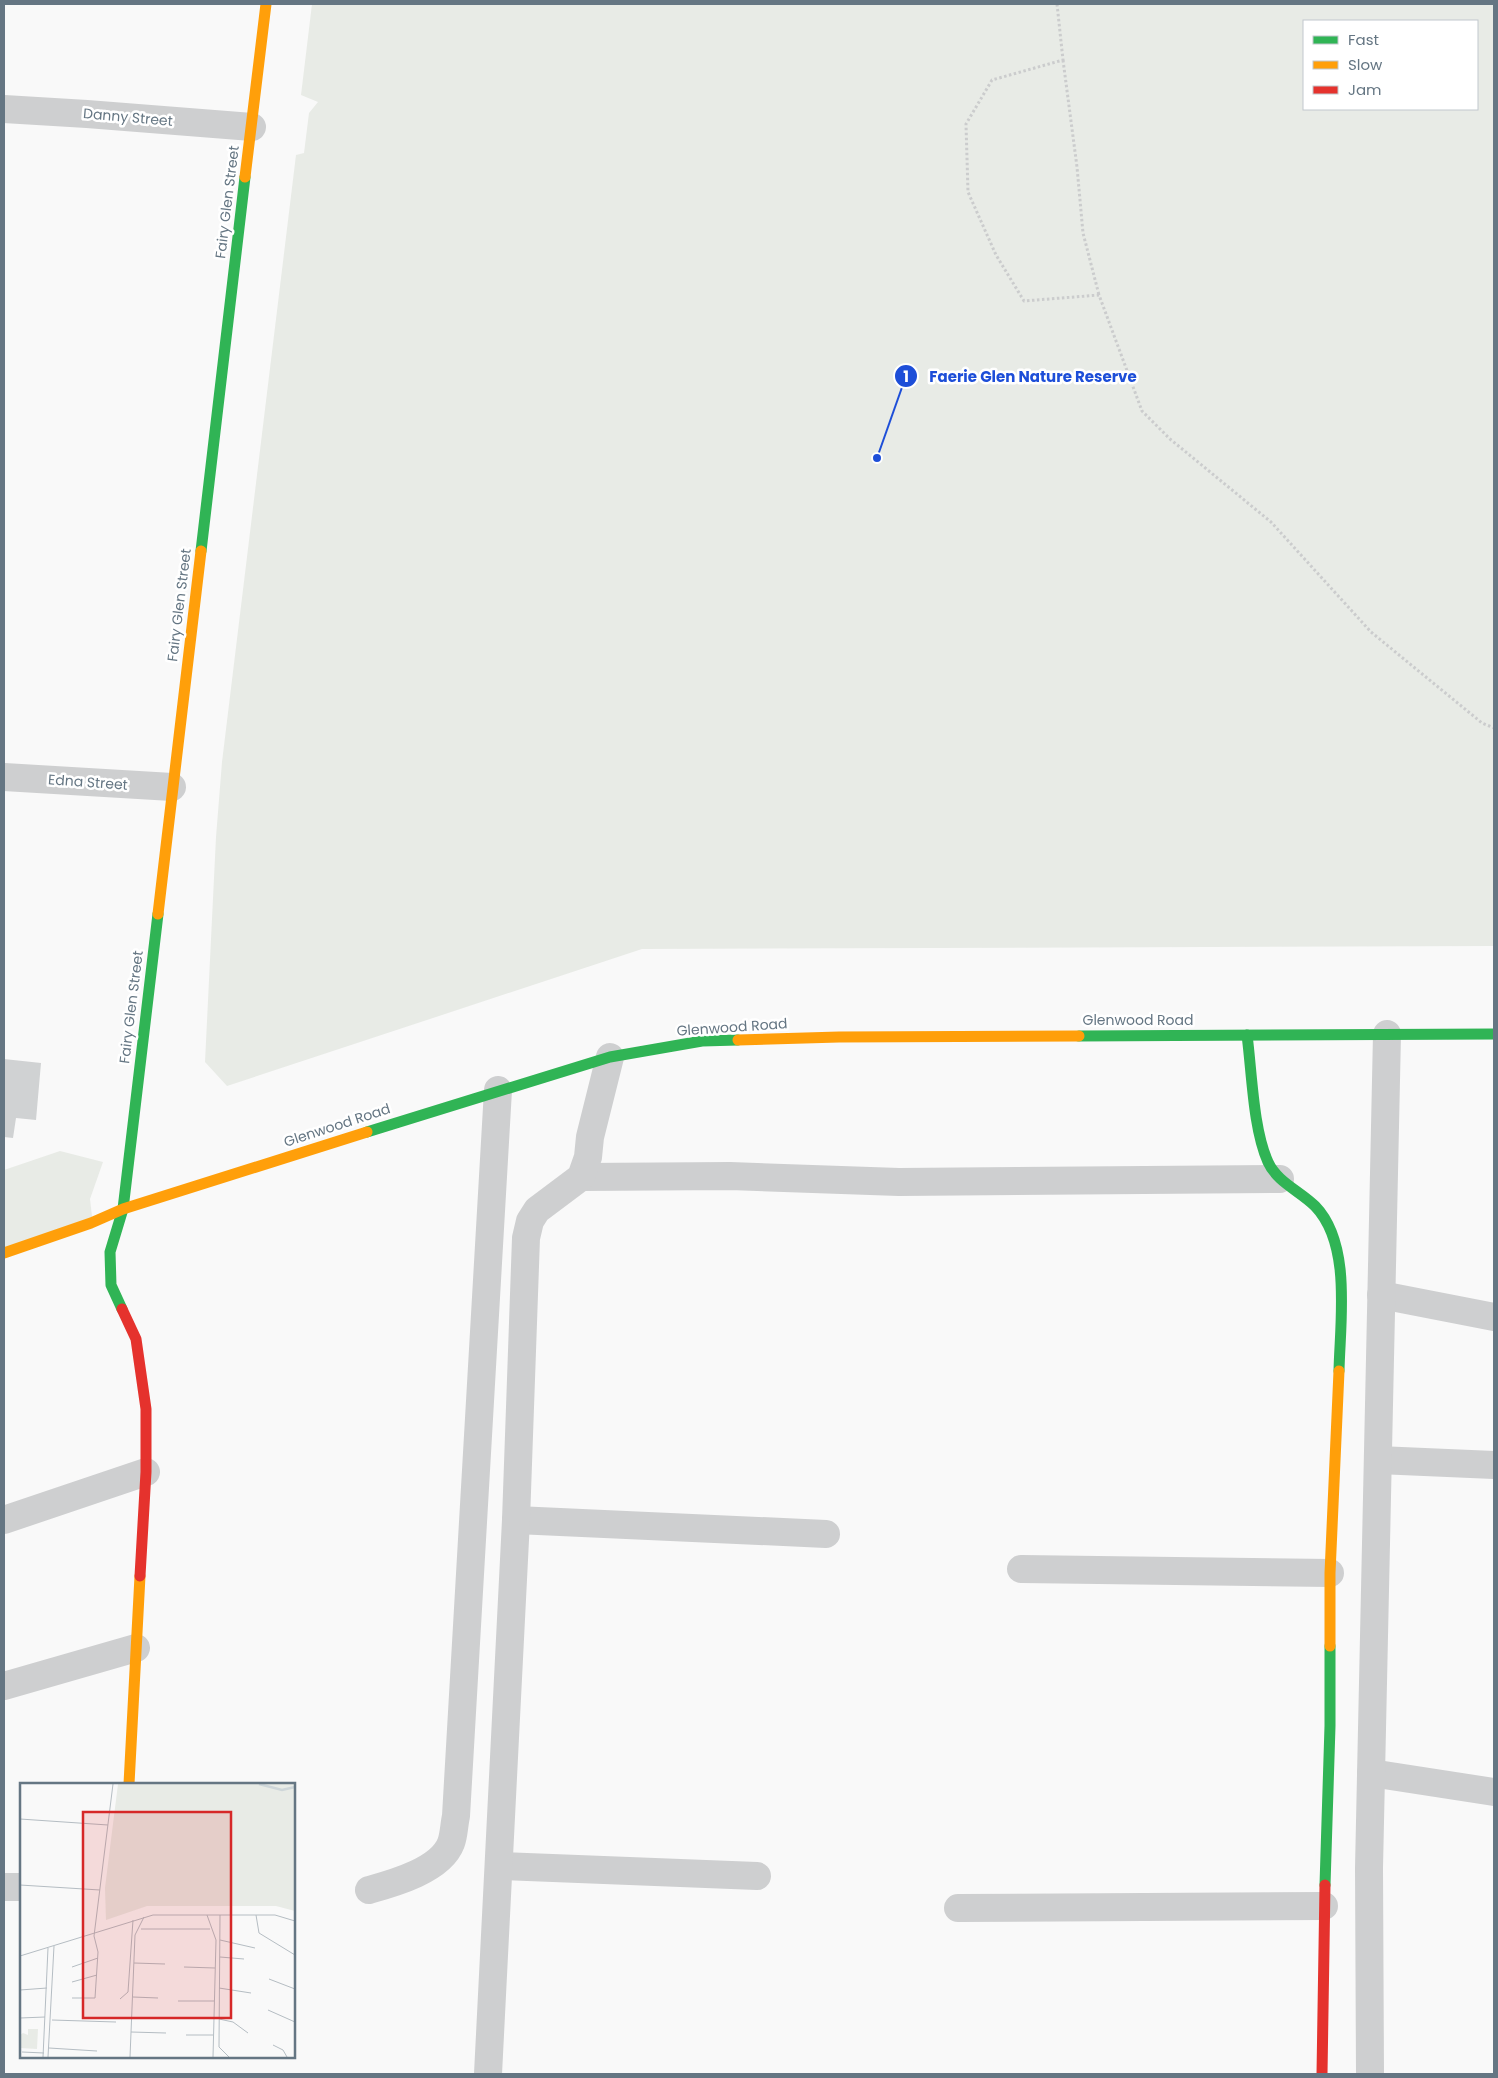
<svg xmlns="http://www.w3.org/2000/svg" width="1498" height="2078" font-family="Poppins,sans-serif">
<rect width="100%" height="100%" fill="#f9f9f9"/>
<g fill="#e8ebe6" fill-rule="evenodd">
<path d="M 312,4 L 1494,4 L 1494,946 L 642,949 L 227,1086 L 205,1062 L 216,837 L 222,762 L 296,155 L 304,153 L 309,113 L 318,102 L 301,95 ZM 1304,21 L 1477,21 L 1477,109 L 1304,109 Z"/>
<path d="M 60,1151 L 103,1162 L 90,1199 L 93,1225 L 4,1254 L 4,1170 Z"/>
</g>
<path fill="#d0d2d3" d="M 4,1059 L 41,1063 L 36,1120 L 16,1118 L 13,1138 L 4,1137 Z"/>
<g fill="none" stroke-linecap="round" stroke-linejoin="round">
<g stroke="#cbcccd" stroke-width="3" stroke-dasharray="2.5 2.5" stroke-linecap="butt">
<path d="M 1057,4 L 1063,60 L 992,80 L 966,124 L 968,192 L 996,255 L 1024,301 L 1099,295 L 1142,411 L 1170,439 L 1271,522 L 1371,632 L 1482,723 L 1494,728"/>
<path d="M 1063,60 L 1077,167 L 1083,233 L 1099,295"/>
</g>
<g stroke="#cecfd0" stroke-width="28">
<path d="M 4,109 L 87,114 L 252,127"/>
<path d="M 4,777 L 172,787"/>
<path d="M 581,1177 L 730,1176 L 899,1182 L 1280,1179"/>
<path d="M 1381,1295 L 1494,1317"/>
<path d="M 1378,1460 L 1494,1465"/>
<path d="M 4,1520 L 146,1472"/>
<path d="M 516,1520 L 826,1534"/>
<path d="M 1021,1569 L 1330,1573"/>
<path d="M 4,1686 L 136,1648"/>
<path d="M 1371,1773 L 1494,1792"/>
<path d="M 499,1866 L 757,1876"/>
<path d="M 4,1887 L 21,1887"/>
<path d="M 369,1890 C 394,1883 441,1870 451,1843 C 454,1835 454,1825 456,1816 L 498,1090"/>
<path d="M 958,1908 L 1324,1906"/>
<path d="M 488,2074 L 516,1520 L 526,1238 L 530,1221 L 537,1210 L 581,1177 L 588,1157 L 590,1137 L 610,1057"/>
<path d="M 1370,2074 L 1369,1868 L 1387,1034"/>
</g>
<g stroke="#30b455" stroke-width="11">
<path d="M 201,551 L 245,177"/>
<path d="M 1247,1035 C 1252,1073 1253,1129 1268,1162 C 1277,1182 1300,1191 1315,1206 C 1352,1244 1340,1322 1339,1371"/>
<path d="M 1079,1036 L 1494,1034"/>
<path d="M 367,1132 L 610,1057 L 702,1041 L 738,1040"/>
<path d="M 122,1309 L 111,1285 L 110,1252 L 123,1209 L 158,914"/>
<path d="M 1325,1885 L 1330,1726 L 1330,1646"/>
</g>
<g stroke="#ff9f0a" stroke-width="11">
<path d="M 245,177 L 266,4"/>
<path d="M 158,914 L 201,551"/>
<path d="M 738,1040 L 839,1037 L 1079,1036"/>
<path d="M 4,1253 L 91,1223 L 123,1209 L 367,1132"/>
<path d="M 1330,1646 L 1330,1573 L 1339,1371"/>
<path d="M 129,1784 L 140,1576"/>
</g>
<g stroke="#e5322d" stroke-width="11">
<path d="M 122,1309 L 136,1339 L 146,1409 L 146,1472 L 140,1576"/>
<path d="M 1322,2074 L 1325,1885"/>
</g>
</g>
<g text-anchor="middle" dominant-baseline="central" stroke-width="5" stroke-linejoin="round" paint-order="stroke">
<g font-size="14" fill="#657683" stroke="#fff">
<text transform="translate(128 117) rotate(5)">Danny Street</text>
<text transform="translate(227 202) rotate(-83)">Fairy Glen Street</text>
<text transform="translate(179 605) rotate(-83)">Fairy Glen Street</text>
<text transform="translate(88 782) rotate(4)">Edna Street</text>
<text transform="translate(131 1007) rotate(-83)">Fairy Glen Street</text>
<text x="1138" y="1020">Glenwood Road</text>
<text transform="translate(732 1027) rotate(-4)">Glenwood Road</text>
<text transform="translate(337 1125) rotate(-18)">Glenwood Road</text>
</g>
</g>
<g transform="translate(20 1783)">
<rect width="275" height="275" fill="#f9f9f9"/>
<path d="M 98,1 L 275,1 L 275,128 L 256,123 L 127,123 L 86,137 L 85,105 ZM 8,246 L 18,246 L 17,266 L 0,265 L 0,252 L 3,250 L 8,252 Z" fill="#e8ebe6"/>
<path fill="none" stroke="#ced6d9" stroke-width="2.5" d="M 239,1 L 262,7 L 275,4"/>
<path fill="none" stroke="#b5bdc3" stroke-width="1" d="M 0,36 L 88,42M 0,102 L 80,107M 187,132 L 196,157 L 193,274M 200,132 L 199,264 L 209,274M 236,132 L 239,150 L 275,172M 121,146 L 190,146M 200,157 L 235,165M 0,173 L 133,132 L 255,132 L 275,138M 200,174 L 224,176M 114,180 L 145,181M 52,184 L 78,175M 164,184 L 195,185M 249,196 L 275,206M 52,199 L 77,192M 199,205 L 231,210M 0,207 L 27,205M 113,214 L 138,215M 52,215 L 75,215 L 78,169 L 74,153 L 93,1M 100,216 L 108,209 L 113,137M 158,218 L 194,218M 248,227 L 275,239M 0,235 L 25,234M 199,236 L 213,239 L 228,250M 32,237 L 96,239M 111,249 L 146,250M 166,252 L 193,252M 253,262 L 263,267 L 267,274M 29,265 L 77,268M 2,269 L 24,270M 23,274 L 28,165M 28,274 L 34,163M 110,274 L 115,152 L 124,134"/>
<path fill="#d62828" fill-opacity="0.15" stroke="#d62828" stroke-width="2.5" d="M 63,29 L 211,29 L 211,235 L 63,235 Z"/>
<rect width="275" height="275" fill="none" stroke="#657683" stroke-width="2.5"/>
</g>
<path fill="none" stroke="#1d4ed8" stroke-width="2" d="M877 458L906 376"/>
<g fill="#1d4ed8" stroke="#fff" stroke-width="2">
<circle cx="877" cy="458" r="5"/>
<circle cx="906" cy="376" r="12"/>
</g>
<g font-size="15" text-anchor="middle" font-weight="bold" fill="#fff">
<text x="906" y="382">1</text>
</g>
<g font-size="15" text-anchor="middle" font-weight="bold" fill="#1d4ed8" stroke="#fff" stroke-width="5" stroke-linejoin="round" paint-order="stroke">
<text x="1033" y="382">Faerie Glen Nature Reserve</text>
</g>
<rect width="1498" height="2078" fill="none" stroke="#657683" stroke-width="10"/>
<rect x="1303" y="20" width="175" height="90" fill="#ffffff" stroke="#c1c8cd"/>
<rect x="1313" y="36" width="25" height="8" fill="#30b455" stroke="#c1c8cd"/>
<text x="1348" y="45" font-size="15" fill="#657683">Fast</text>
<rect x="1313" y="61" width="25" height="8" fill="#ff9f0a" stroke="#c1c8cd"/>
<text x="1348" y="70" font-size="15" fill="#657683">Slow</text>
<rect x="1313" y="86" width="25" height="8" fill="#e5322d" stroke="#c1c8cd"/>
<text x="1348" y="95" font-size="15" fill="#657683">Jam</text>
</svg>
